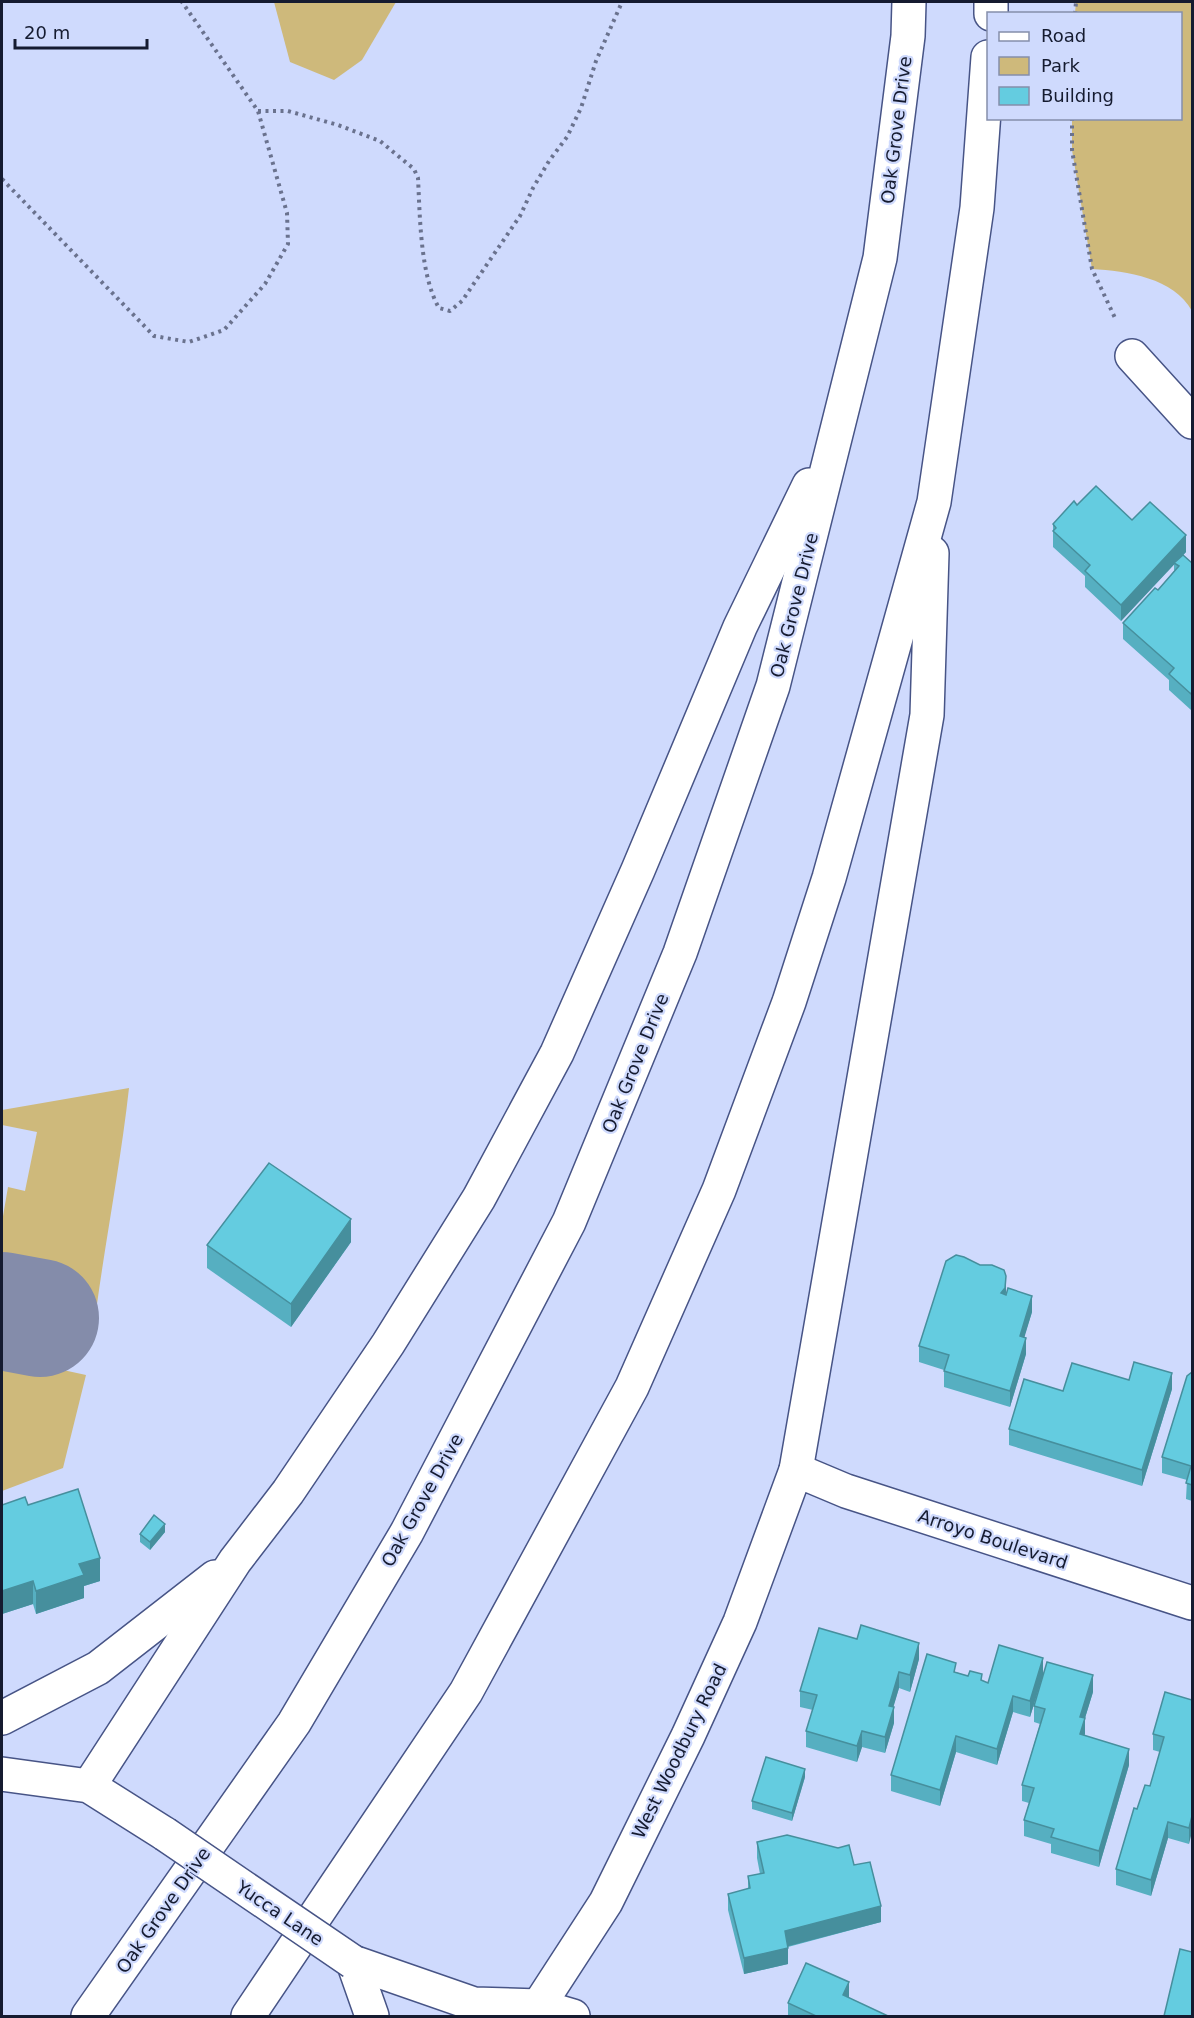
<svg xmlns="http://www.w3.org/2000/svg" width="1194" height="2018" font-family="'DejaVu Sans',sans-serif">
<rect width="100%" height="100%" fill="#cfdafd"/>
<g fill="#ceb97b">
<path d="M 274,2 L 396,2 L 362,60 L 334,80 L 290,62 Z"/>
<path d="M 1076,2 L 1192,2 L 1192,311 C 1174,278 1127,271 1092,269 L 1072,150 L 1072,119 L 1180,118 L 1180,14 L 1075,13 Z"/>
<path d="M 129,1088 C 121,1160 107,1232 97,1304 L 46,1293 L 44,1301 L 2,1294 L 2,1222 L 8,1187 L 25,1191 L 37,1132 L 2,1125 L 2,1110 Z"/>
<path d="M 2,1329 L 37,1334 L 31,1363 L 86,1375 L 63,1468 L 2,1491 Z"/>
</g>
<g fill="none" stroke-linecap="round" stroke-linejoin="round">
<path stroke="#848caa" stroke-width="118" d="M 2,1311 L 40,1318"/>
<defs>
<g id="minor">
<path d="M 1132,356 L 1192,422"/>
<path d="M 2,1774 L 89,1786 L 165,1834"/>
<path d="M 353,1962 L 474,2004 L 539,2006 L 573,2016"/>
<path d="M 353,1962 L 372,2016"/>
<path d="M 532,2016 L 606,1902 L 688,1736 L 740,1622 L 796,1470 L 846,1491 L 1192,1603"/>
</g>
<g id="major">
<path d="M 991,14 L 991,2"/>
<path d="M 796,1470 L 927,715 L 932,553"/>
<path d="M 2,1718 L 98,1668 L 215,1577"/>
<path d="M 89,1786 L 235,1561 L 288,1492 L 388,1344 L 479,1198 L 557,1053 L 638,870 L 740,627 L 809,485"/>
<path d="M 88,2016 L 294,1723 L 407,1532 L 569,1222 L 680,953 L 773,686 L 880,258 L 908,36 L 909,2"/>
<path d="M 248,2016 L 466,1692 L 632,1387 L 719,1190 L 789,1002 L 829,878 L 934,502 L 977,208 L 988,57"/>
</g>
</defs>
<use href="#minor" stroke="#475486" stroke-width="36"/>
<use href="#major" stroke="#475486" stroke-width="36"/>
<g stroke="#6a728e" stroke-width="4" stroke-dasharray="3 4.5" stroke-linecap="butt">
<path d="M 1075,14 L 1076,2"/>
<path d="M 258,111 L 288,111 L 338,125 L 380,141 L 414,169 L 418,178 C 420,216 420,275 439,308 L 450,311 L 462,301 L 520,216 L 533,188 L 549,161 L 567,137 L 581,108 L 596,61 L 622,2"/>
<path d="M 1072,118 L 1072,150 L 1092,269 L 1116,320"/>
<path d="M 2,179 L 154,336 L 189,342 L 224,330 L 265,284 L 288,244 L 287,213 L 258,111 L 182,2"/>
</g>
<use href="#minor" stroke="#fff" stroke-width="33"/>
<use href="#major" stroke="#fff" stroke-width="33"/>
<defs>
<path id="minor-bridge" d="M 165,1834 L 353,1962"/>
</defs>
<use href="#minor-bridge" stroke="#475486" stroke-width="36" stroke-linecap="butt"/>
<use href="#minor-bridge" stroke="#fff" stroke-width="33"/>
</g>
<g fill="#56afc1">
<path d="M 1077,505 L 1132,520 L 1186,552 L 1183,555 L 1192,563 L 1192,708 L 1191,710 L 1169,690 L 1169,680 L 1123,639 L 1123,623 L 1158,590 L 1174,571 L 1174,564 L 1121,621 L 1085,587 L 1085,576 L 1053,547 L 1053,524 Z"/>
<path d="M 351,1242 L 291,1327 L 207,1268 L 207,1245 Z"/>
<path d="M 1006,1295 L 1032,1312 L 1024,1337 L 1026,1354 L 1010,1407 L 944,1387 L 944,1370 L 919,1362 L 919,1346 Z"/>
<path d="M 1192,1372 L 1192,1501 L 1186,1499 L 1187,1480 L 1162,1473 L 1162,1457 Z"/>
<path d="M 1129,1380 L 1172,1389 L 1142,1486 L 1009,1445 L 1009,1429 L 1063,1391 Z"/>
<path d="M 2,1505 L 28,1505 L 100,1581 L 84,1586 L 84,1598 L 36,1614 L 33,1604 L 2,1614 Z"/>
<path d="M 165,1532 L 150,1550 L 140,1542 L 140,1534 Z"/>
<path d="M 857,1639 L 919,1659 L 910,1692 L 899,1688 L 893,1707 L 894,1723 L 885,1753 L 862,1747 L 857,1762 L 806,1747 L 806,1731 L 813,1710 L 800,1707 L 800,1691 Z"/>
<path d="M 956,1672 L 988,1683 L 1043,1675 L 1030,1717 L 1013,1712 L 997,1765 L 956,1752 L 940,1806 L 891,1791 L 891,1775 Z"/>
<path d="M 1093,1692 L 1085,1718 L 1084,1736 L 1129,1765 L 1099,1867 L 1051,1853 L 1051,1844 L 1024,1836 L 1024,1820 L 1029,1803 L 1022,1801 L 1022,1785 L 1040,1724 L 1034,1722 L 1034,1706 Z"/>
<path d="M 1192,1700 L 1189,1844 L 1168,1838 L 1151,1896 L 1116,1885 L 1116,1869 L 1137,1809 L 1150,1786 L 1160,1752 L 1153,1750 L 1153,1734 Z"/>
<path d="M 805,1777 L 792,1821 L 752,1809 L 752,1801 Z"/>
<path d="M 757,1842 L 854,1865 L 881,1922 L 788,1947 L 788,1964 L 744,1974 L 728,1910 L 728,1894 L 748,1889 L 748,1876 L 760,1874 L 757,1858 Z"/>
<path d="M 849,1998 L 888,2016 L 788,2016 L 788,2003 Z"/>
</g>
<g fill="#468f9d">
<path d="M 1186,535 L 1186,552 L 1121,621 L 1121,605 Z"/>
<path d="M 1192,691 L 1192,708 L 1191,710 L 1191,694 Z"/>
<path d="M 351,1219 L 351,1242 L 291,1327 L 291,1304 Z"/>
<path d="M 1006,1276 L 1006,1292 L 1005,1304 L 1001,1293 Z"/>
<path d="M 1032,1296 L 1032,1312 L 1020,1352 L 1020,1336 Z"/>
<path d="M 1026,1338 L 1026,1354 L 1010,1407 L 1010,1391 Z"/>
<path d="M 1172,1373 L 1172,1389 L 1142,1486 L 1142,1470 Z"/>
<path d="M 165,1524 L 165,1532 L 150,1550 L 150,1542 Z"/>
<path d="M 100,1558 L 100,1581 L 84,1586 L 84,1598 L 36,1614 L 36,1591 L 79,1564 Z"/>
<path d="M 33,1581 L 33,1604 L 2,1614 L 2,1591 Z"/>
<path d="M 919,1643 L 919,1659 L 910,1692 L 910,1675 Z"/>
<path d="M 1043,1658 L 1043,1675 L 1030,1717 L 1030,1701 Z"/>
<path d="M 899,1672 L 899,1688 L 889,1722 L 889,1706 Z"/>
<path d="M 1093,1675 L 1093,1692 L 1085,1718 L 1085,1734 L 1080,1750 L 1080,1717 Z"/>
<path d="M 1013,1696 L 1013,1712 L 997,1765 L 997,1749 Z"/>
<path d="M 894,1707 L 894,1723 L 885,1753 L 885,1737 Z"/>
<path d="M 862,1731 L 862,1747 L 857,1762 L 857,1746 Z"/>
<path d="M 956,1736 L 956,1752 L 940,1806 L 940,1790 Z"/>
<path d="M 1129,1749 L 1129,1765 L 1099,1867 L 1099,1851 Z"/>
<path d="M 805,1769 L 805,1777 L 792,1821 L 792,1813 Z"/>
<path d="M 1192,1816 L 1192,1832 L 1189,1844 L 1189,1828 Z"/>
<path d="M 1168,1822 L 1168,1838 L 1151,1896 L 1151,1880 Z"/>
<path d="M 881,1906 L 881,1922 L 785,1947 L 785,1931 Z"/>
<path d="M 788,1948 L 788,1964 L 744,1974 L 744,1958 Z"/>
<path d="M 849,1982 L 849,1998 L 843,1995 Z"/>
</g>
<g fill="#64cce0" stroke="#468f9d" stroke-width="1.5">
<path d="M 1096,486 L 1132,520 L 1150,502 L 1186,535 L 1121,605 L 1085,571 L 1090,565 L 1053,531 L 1056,528 L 1053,524 L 1074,501 L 1077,505 Z"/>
<path d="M 1183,555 L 1192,563 L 1192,691 L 1191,694 L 1169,674 L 1174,668 L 1123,623 L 1155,588 L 1158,590 L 1179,566 L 1174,563 Z"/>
<path d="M 269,1163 L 351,1219 L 291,1304 L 207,1245 Z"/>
<path d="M 956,1255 L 964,1257 L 980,1265 L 992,1265 L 1004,1270 L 1006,1276 L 1005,1288 L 1001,1293 L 1006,1295 L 1008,1288 L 1032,1296 L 1020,1336 L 1026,1338 L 1010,1391 L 944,1371 L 949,1355 L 919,1346 L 946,1261 Z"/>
<path d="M 1134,1362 L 1172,1373 L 1142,1470 L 1009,1429 L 1024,1379 L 1063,1391 L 1072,1363 L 1129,1380 Z"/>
<path d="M 1192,1372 L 1192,1485 L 1186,1483 L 1191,1466 L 1162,1457 L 1187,1376 Z"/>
<path d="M 78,1489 L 100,1558 L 79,1564 L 84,1575 L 36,1591 L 33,1581 L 2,1591 L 2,1505 L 25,1497 L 28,1505 Z"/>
<path d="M 154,1515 L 165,1524 L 150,1542 L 140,1534 Z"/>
<path d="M 861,1625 L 919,1643 L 910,1675 L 899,1672 L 889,1706 L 894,1707 L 885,1737 L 862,1731 L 857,1746 L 806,1731 L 817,1695 L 800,1691 L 819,1628 L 857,1639 Z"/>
<path d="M 999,1645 L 1043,1658 L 1030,1701 L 1013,1696 L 997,1749 L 956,1736 L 940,1790 L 891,1775 L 927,1654 L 956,1663 L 954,1672 L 968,1676 L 970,1671 L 982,1674 L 981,1680 L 988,1683 Z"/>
<path d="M 1047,1662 L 1093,1675 L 1080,1717 L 1085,1718 L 1080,1734 L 1129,1749 L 1099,1851 L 1051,1837 L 1054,1829 L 1024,1820 L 1034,1788 L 1022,1785 L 1045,1709 L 1034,1706 Z"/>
<path d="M 1165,1692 L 1192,1700 L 1192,1816 L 1189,1828 L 1168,1822 L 1151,1880 L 1116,1869 L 1134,1808 L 1137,1809 L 1145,1785 L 1150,1786 L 1164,1737 L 1153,1734 Z"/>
<path d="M 766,1757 L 805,1769 L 792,1813 L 752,1801 Z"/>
<path d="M 787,1835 L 838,1848 L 849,1845 L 854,1865 L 870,1862 L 881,1906 L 785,1931 L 788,1948 L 744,1958 L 728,1894 L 750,1888 L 748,1876 L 764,1873 L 757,1842 Z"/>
<path d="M 1180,1949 L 1192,1952 L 1192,2016 L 1164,2016 Z"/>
<path d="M 806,1963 L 849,1982 L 843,1995 L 888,2016 L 816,2016 L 788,2003 Z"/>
</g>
<g text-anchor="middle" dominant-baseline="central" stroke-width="4.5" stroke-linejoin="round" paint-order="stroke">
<g font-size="18" fill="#151b30" stroke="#cfdafd">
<text transform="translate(896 130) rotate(-83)">Oak Grove Drive</text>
<text transform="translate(794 605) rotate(-76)">Oak Grove Drive</text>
<text transform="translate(635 1063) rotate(-68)">Oak Grove Drive</text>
<text transform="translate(422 1500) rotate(-61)">Oak Grove Drive</text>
<text transform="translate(993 1539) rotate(18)">Arroyo Boulevard</text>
<text transform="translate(679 1751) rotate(-64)">West Woodbury Road</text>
<text transform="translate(163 1910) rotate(-55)">Oak Grove Drive</text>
<text transform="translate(280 1913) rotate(34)">Yucca Lane</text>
</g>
</g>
<rect width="1194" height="2018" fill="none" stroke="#151b30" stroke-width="6"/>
<rect x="987" y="12" width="195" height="108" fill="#cfdafd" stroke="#858eab" stroke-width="1.5"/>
<rect x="999" y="32" width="30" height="9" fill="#ffffff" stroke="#858eab" stroke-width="1.5"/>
<text x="1041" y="42" font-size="18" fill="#151b30">Road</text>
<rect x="999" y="57" width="30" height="18" fill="#ceb97b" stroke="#858eab" stroke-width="1.5"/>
<text x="1041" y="72" font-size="18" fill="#151b30">Park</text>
<rect x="999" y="87" width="30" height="18" fill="#64cce0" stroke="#858eab" stroke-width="1.5"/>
<text x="1041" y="102" font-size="18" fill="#151b30">Building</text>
<path d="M15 39v9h132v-9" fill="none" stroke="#151b30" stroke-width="3"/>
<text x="24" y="39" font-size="18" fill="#151b30" stroke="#cfdafd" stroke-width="4.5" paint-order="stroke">20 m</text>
</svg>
